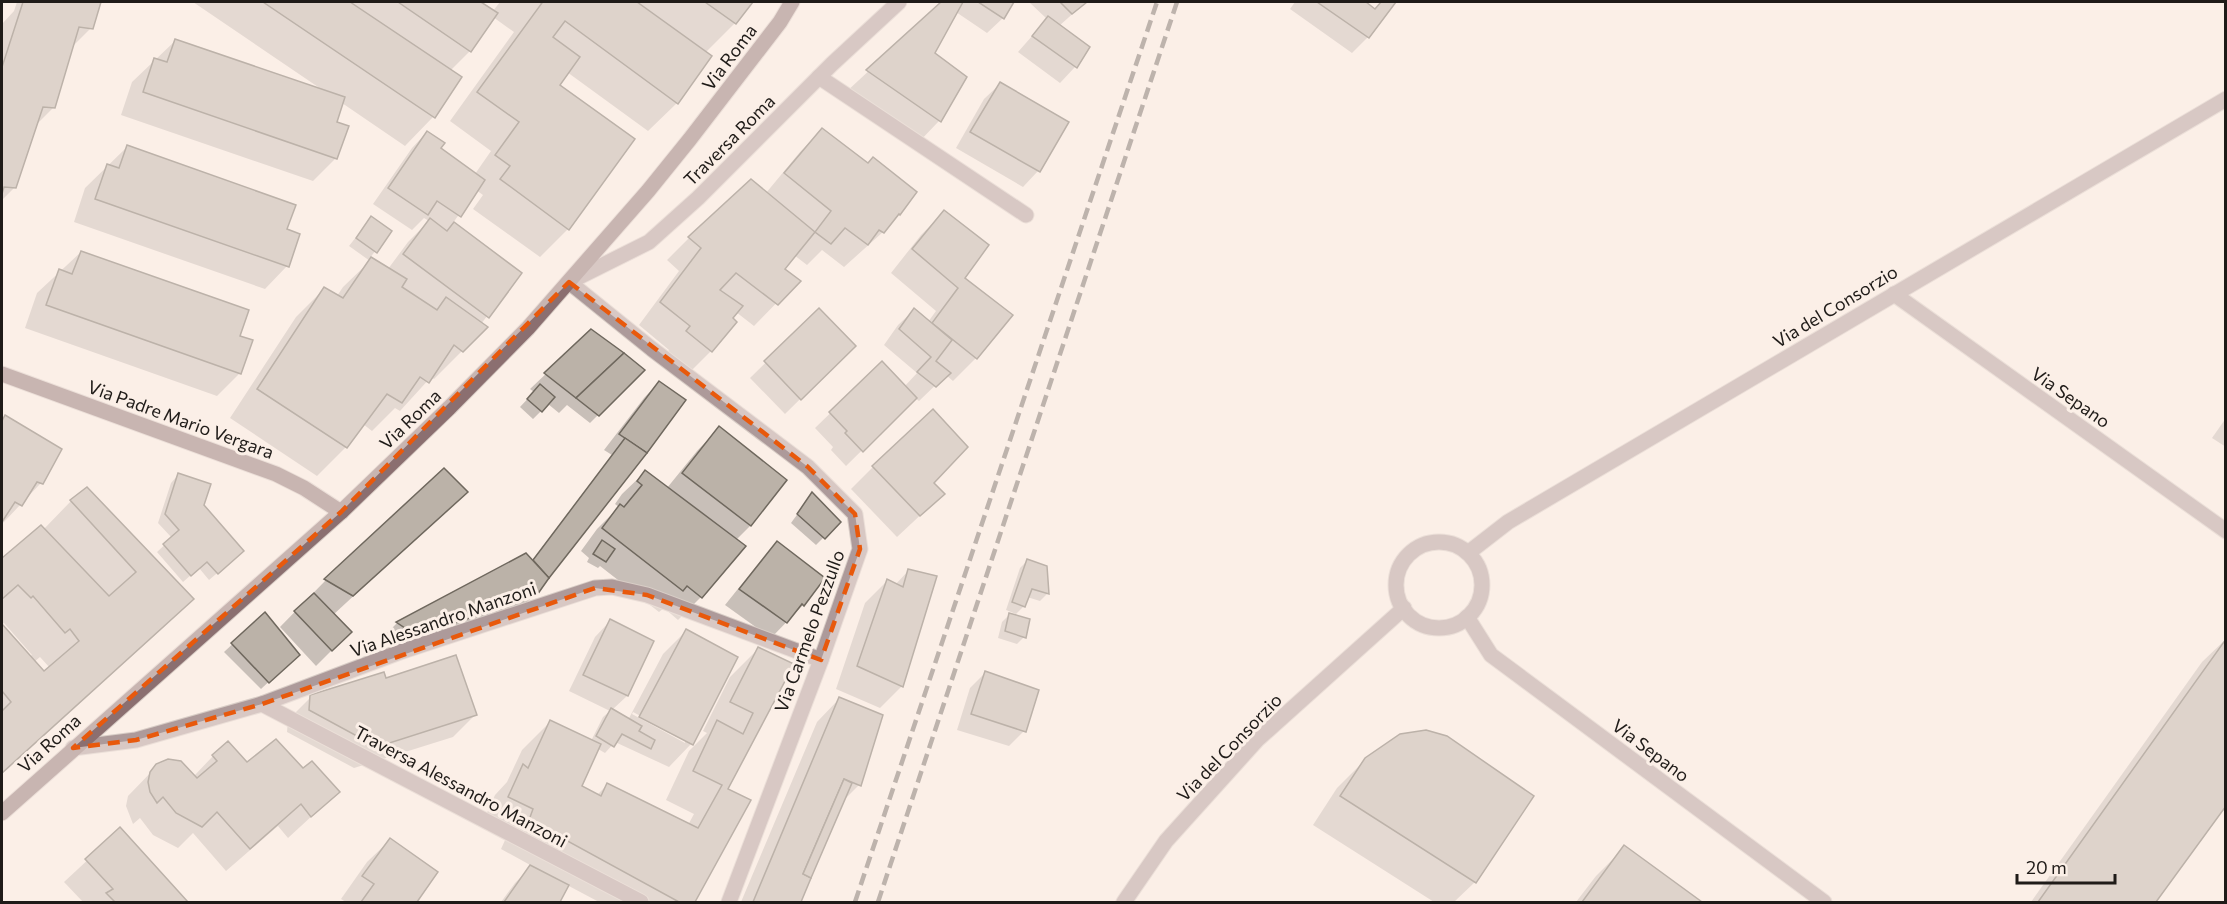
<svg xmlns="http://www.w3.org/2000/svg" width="2227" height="904" font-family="Commissioner,sans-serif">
<rect width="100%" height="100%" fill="#fbefe7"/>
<g fill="#0003" fill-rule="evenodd">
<path d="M 17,2 L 100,2 L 91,28 L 72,47 L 54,107 L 35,126 L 15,187 L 2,200 L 2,24 L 14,11 Z"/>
<path d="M 193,2 L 478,2 L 493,11 L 500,2 L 751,2 L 735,23 L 705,53 L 677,103 L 648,131 L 567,72 L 558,85 L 568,229 L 540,257 L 473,209 L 483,195 L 476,190 L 453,223 L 520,273 L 481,324 L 486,327 L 434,379 L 431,377 L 400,411 L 395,408 L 372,431 L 363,424 L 346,447 L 317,476 L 230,418 L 296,317 L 324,289 L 337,296 L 343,287 L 370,261 L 349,246 L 371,218 L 390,231 L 370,258 L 388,269 L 408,242 L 429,221 L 424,218 L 412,230 L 373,204 L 412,148 L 427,132 L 439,148 L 475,174 L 491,151 L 450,121 L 514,32 L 493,17 L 470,51 L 450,71 L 460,78 L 433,117 L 405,146 L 342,103 L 335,123 L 336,158 L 313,181 L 121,115 L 132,82 L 175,41 L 324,91 Z"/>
<path d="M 943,2 L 1012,2 L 1003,18 L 987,33 L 956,12 L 933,53 L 965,77 L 939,121 L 917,144 L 845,93 Z"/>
<path d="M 1029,2 L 1086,2 L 1059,26 L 1088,47 L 1075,67 L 1060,83 L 1018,52 L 1047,19 Z"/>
<path d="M 1295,2 L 1363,2 L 1374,9 L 1382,2 L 1395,2 L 1368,37 L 1352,53 L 1290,9 Z"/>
<path d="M 1000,84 L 1067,123 L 1038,171 L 1023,187 L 956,148 L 984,99 Z"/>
<path d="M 822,130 L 883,232 L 844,267 L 822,250 L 807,265 L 794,255 L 783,269 L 798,281 L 754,326 L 736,312 L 711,351 L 689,373 L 665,354 L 669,350 L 639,325 L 679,271 L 667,260 L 689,238 L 766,193 L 800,152 Z"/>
<path d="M 127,147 L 286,230 L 298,235 L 287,266 L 265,289 L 74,222 L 85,188 Z"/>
<path d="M 944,212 L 963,278 L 1010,315 L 976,358 L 953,381 L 946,375 L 919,401 L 915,398 L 846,466 L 831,450 L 833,447 L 815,428 L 882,363 L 904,387 L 917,373 L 884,345 L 898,325 L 914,310 L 928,322 L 936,311 L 891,273 L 921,235 Z"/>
<path d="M 81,252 L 240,373 L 217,396 L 25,328 L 37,293 Z"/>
<path d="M 819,310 L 854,346 L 785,414 L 750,378 Z"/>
<path d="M 591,331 L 643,370 L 590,423 L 567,405 L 559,413 L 548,404 L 533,419 L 520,407 L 534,392 L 530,389 Z"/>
<path d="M 659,382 L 548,577 L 535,594 L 519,610 L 401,651 L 382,638 L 397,623 L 526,555 L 532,561 L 612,455 L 604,450 L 644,398 Z"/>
<path d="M 5,417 L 41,483 L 2,524 L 2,421 Z"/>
<path d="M 2226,418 L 2226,447 L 2212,438 Z"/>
<path d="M 719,428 L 785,480 L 750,526 L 736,540 L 744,546 L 701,597 L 678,620 L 664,608 L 659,612 L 600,566 L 598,568 L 587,562 L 589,558 L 581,551 L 597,529 L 619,507 L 615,504 L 622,494 L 645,472 L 667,488 L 697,451 Z"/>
<path d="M 873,467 L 932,483 L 943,494 L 897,537 L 851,489 Z"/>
<path d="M 444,470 L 466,492 L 333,615 L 350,632 L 316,666 L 280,627 L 325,581 Z"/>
<path d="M 178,475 L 202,505 L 235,558 L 209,580 L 199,568 L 183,582 L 157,552 L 172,538 L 158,523 L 171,483 Z"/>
<path d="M 812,494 L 839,522 L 816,545 L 791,523 Z"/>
<path d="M 71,501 L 192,599 L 164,627 L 2,774 L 2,626 L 29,657 L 32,655 L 4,623 L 2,625 L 2,560 L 41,527 L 43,530 ZM 40,657 L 50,668 L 44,673 L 34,662 Z"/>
<path d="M 778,543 L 803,605 L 771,638 L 725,605 L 762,559 Z"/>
<path d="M 1028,560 L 1048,593 L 1040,601 L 1027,597 L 1024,606 L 1016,614 L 1006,610 L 1020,568 Z"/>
<path d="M 909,570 L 902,686 L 880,708 L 836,689 L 865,603 L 887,581 L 895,585 Z"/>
<path d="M 265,614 L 290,662 L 261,689 L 224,652 Z"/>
<path d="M 1010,614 L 1024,637 L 1017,644 L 998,638 L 1002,622 Z"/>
<path d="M 610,621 L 652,642 L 627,696 L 612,710 L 628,720 L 663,654 L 686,631 L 736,658 L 691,744 L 669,767 L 615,742 L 605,753 L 598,749 L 580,787 L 596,796 L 607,785 L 688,825 L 694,814 L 666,800 L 689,751 L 707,733 L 703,731 L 730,677 L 758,649 L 792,664 L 726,790 L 749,800 L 693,902 L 599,902 L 567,885 L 558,902 L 501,902 L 515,883 L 532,866 L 501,849 L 506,838 L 481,826 L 495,795 L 507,782 L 522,750 L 550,722 L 591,741 L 603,717 L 610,711 L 569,691 L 595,637 ZM 633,712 L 685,740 L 685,743 L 632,714 Z"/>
<path d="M 2226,639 L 2226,803 L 2155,902 L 2031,902 L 2202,662 Z"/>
<path d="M 985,673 L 1024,731 L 1009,746 L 957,730 L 970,688 Z"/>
<path d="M 385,680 L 476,714 L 453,737 L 354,768 L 287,732 L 288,720 L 311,697 Z"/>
<path d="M 839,699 L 859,785 L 842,802 L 799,902 L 741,902 L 817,722 Z"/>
<path d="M 213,756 L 247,764 L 302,771 L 338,792 L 288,838 L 278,826 L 226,871 L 193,833 L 178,848 L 153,835 L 140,818 L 133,824 L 126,806 L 128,796 L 157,766 L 194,776 Z"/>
<path d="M 1366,759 L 1475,882 L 1454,902 L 1434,902 L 1313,825 L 1337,788 Z"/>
<path d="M 120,830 L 186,902 L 83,902 L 64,882 Z"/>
<path d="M 390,840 L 436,872 L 415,902 L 346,902 L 341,899 L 367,862 Z"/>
<path d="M 1625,847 L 1699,902 L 1576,902 L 1596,876 Z"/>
</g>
<g fill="#bbb2a8" stroke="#6f685e" stroke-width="1.5">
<path d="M 23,2 L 101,2 L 93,29 L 79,27 L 55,108 L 43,107 L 16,188 L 4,187 L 2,194 L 2,67 Z"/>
<path d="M 263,2 L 350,2 L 462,77 L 435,118 Z"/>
<path d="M 398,2 L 481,2 L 498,13 L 471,52 Z"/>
<path d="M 539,2 L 637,2 L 712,56 L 678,104 L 565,21 L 553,37 L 580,57 L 560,85 L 635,139 L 569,230 L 500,179 L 510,166 L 495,155 L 519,122 L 477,92 L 542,3 Z"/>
<path d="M 705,2 L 753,2 L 736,24 Z"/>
<path d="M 941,2 L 963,2 L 935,53 L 967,77 L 941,122 L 866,70 Z"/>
<path d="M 978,2 L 1014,2 L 1004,19 Z"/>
<path d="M 1060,2 L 1087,2 L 1072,14 Z"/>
<path d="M 1317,2 L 1366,2 L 1375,9 L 1381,2 L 1396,2 L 1369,38 Z"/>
<path d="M 1048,16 L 1090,47 L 1077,68 L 1032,36 Z"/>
<path d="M 175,39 L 345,97 L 337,122 L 349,126 L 337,159 L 143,92 L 154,58 L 167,62 Z"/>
<path d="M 1000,82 L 1069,122 L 1040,172 L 970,132 Z"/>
<path d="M 822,128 L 868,163 L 873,157 L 917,192 L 900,215 L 899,214 L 884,233 L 879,230 L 868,245 L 845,228 L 831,244 L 815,232 L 831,211 L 784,173 Z"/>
<path d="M 427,131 L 445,143 L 441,148 L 485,180 L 461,217 L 437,201 L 428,215 L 388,188 Z"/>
<path d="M 127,145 L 296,205 L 287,229 L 300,234 L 289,267 L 95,199 L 107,164 L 119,168 Z"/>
<path d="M 751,179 L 815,232 L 785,269 L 801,281 L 778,305 L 736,273 L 720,290 L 743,306 L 733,318 L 737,322 L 712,352 L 686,331 L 690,326 L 660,302 L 701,248 L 688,237 Z"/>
<path d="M 944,210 L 989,245 L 965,278 L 1013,315 L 977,359 L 932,323 L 958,288 L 912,249 Z"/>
<path d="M 371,216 L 392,231 L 377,253 L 356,238 Z"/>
<path d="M 430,218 L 447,231 L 454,222 L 522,273 L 489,318 L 403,254 Z"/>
<path d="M 81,251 L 249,310 L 240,336 L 253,340 L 241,374 L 46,305 L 59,269 L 72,274 Z"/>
<path d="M 371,257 L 407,279 L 402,287 L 437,310 L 446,297 L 488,327 L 463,352 L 454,345 L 429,383 L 420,377 L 402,403 L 387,394 L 347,448 L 257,389 L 324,287 L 343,298 Z"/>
<path d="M 819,308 L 856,346 L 801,400 L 764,361 Z"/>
<path d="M 914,308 L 952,340 L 936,361 L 951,373 L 936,387 L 917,372 L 931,357 L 899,329 Z"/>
<path d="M 591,329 L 624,353 L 576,398 L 544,373 Z"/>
<path d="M 624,353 L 645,370 L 599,416 L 576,398 Z"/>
<path d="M 882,361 L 917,398 L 863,452 L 845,433 L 847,431 L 829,412 Z"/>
<path d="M 659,381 L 686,400 L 647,453 L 619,434 Z"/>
<path d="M 540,384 L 555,397 L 542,412 L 527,399 Z"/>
<path d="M 933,409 L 968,447 L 934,483 L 945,494 L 920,516 L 872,466 Z"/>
<path d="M 5,415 L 62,449 L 43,484 L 37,482 L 22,506 L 15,502 L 2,522 L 2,421 Z"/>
<path d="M 719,426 L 787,480 L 751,526 L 682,473 Z"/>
<path d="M 625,438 L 647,453 L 549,578 L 533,560 Z"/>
<path d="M 444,468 L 468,492 L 353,596 L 324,579 Z"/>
<path d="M 645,470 L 746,546 L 702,598 L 687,586 L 683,591 L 602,528 L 620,504 L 624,507 L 642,485 L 637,481 Z"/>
<path d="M 178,473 L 211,484 L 204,505 L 244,551 L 218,574 L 207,562 L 191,576 L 163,544 L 179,530 L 165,514 Z"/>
<path d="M 87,487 L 194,599 L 2,773 L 2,711 L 11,702 L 2,691 L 2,624 L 44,671 L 79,641 L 70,629 L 65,633 L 33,596 L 31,598 L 18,585 L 2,599 L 2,558 L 41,525 L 109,596 L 136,572 L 70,500 Z"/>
<path d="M 812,492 L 841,522 L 825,539 L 797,514 Z"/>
<path d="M 602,540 L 615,549 L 606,562 L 593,554 Z"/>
<path d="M 777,541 L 825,578 L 804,606 L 802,604 L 787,623 L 739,589 Z"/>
<path d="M 526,553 L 549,578 L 537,595 L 417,636 L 396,622 Z"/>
<path d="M 1027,559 L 1047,566 L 1049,594 L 1032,589 L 1025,607 L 1012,602 Z"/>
<path d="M 908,569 L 937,576 L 903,687 L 857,666 L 887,579 L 903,587 Z"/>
<path d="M 314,593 L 352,632 L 332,651 L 294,611 Z"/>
<path d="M 265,612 L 300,655 L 269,683 L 231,643 Z"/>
<path d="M 1009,613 L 1030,619 L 1026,638 L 1005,631 Z"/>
<path d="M 610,619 L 654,641 L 628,696 L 583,675 Z"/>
<path d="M 686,629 L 738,657 L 693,745 L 639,717 Z"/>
<path d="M 2226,639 L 2226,806 L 2156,902 L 2038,902 Z"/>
<path d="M 758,647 L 794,664 L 728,789 L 751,800 L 695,902 L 679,902 L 529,820 L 533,809 L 508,797 L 523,764 L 528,768 L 550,720 L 601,744 L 582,786 L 601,796 L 607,783 L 698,828 L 722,785 L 693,771 L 717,720 L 743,734 L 753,713 L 730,702 Z"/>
<path d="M 456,655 L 477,715 L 377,747 L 309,710 L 310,695 L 384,672 L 386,678 Z"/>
<path d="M 985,671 L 1039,690 L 1026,732 L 971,714 Z"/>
<path d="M 839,697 L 883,715 L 861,786 L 844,779 L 803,874 L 811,878 L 801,902 L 753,902 Z"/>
<path d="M 611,708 L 642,726 L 639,731 L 655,740 L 651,749 L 622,734 L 614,747 L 596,736 Z"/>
<path d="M 1426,730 L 1447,736 L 1534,796 L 1476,883 L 1340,796 L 1365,758 L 1400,734 Z"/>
<path d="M 276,739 L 303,768 L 312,761 L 340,792 L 311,817 L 301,804 L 250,849 L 217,812 L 202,827 L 176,813 L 163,797 L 157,803 L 150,792 L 148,782 L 150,772 L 156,764 L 168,759 L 181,761 L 197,778 L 217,761 L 212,755 L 228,741 L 247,762 Z"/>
<path d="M 844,779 L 852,783 L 811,878 L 803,874 Z"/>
<path d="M 120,827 L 188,902 L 115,902 L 106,893 L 113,889 L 85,859 Z"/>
<path d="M 390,838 L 438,872 L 417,902 L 361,902 L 374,884 L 362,876 Z"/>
<path d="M 1624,845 L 1702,902 L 1582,902 Z"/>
<path d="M 530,865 L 569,885 L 560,902 L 504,902 Z"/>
</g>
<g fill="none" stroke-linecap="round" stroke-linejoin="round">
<defs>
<path id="lane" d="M 1894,294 L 2226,531"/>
<g id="street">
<path d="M 819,77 L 1026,215"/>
<circle cx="1439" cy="585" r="43"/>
<path d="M 1468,553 L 1508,522 L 2226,99"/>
<path d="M 1467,617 L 1491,655 L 1824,902"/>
<path d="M 262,704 L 641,902"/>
<path d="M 73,748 L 136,740 L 262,704 L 400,652 L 595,588 L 612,587 L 647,595 L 821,660"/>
<path d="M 729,902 L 821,660 L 860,549 L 855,514 L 808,467 L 652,349 L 569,282 L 649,242 L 698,198 L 832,64 L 899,2"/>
<path d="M 1124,902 L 1166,841 L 1257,740 L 1404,608"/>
</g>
<g id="secondary">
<path d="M 2,374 L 276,474 L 304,488 L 341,512"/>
<path d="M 2,813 L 341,512 L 449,408 L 528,328 L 648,191 L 690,139 L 780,22 L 792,2"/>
</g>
</defs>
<use href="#lane" stroke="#d8cdc6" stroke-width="17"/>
<use href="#street" stroke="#d8cdc6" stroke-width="17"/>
<use href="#secondary" stroke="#d8cdc6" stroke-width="17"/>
<use href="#lane" stroke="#ad9a9a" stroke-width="15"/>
<use href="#street" stroke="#ad9a9a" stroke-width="15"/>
<use href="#secondary" stroke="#8b6f70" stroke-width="15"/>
<g stroke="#716a65" stroke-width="4.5" stroke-dasharray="12 6" stroke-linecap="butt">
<path d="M 855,902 L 1157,2"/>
<path d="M 878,902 L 1177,2"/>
</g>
</g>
<path d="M0 0H2227V904H0ZM 569,282 L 808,467 L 855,514 L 860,549 L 821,660 L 647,595 L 595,588 L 262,704 L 136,740 L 73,748 L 341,512 Z" fill="#fbefe7" fill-opacity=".55" fill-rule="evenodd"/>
<path fill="none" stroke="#e8590c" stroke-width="4.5" stroke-dasharray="12 8" stroke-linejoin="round" d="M 569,282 L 808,467 L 855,514 L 860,549 L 821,660 L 647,595 L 595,588 L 262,704 L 136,740 L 73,748 L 341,512 Z"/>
<g text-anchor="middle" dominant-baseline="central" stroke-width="6" stroke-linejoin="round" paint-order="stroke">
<g font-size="18" fill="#1f1b18" stroke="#fbefe7">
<text transform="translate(729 57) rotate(-53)">Via Roma</text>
<text transform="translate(729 140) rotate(-45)">Traversa Roma</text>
<text transform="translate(1835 306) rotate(-31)">Via del Consorzio</text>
<text transform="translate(2071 397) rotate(35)">Via Sepano</text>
<text transform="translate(181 419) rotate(20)">Via Padre Mario Vergara</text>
<text transform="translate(410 419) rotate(-44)">Via Roma</text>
<text transform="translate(443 619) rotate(-19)">Via Alessandro Manzoni</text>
<text transform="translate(809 631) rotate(-70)">Via Carmelo Pezzullo</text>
<text transform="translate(49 743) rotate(-42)">Via Roma</text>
<text transform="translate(1229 747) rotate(-46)">Via del Consorzio</text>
<text transform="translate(1651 750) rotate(37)">Via Sepano</text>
<text transform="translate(461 786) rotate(28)">Traversa Alessandro Manzoni</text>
</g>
</g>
<rect width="2227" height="904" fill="none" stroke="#1f1b18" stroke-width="6"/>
<path d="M2017 874v9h98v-9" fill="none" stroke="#1f1b18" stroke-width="3"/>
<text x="2026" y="874" font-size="18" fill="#1f1b18" stroke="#fbefe7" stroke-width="4.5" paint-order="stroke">20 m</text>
</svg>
